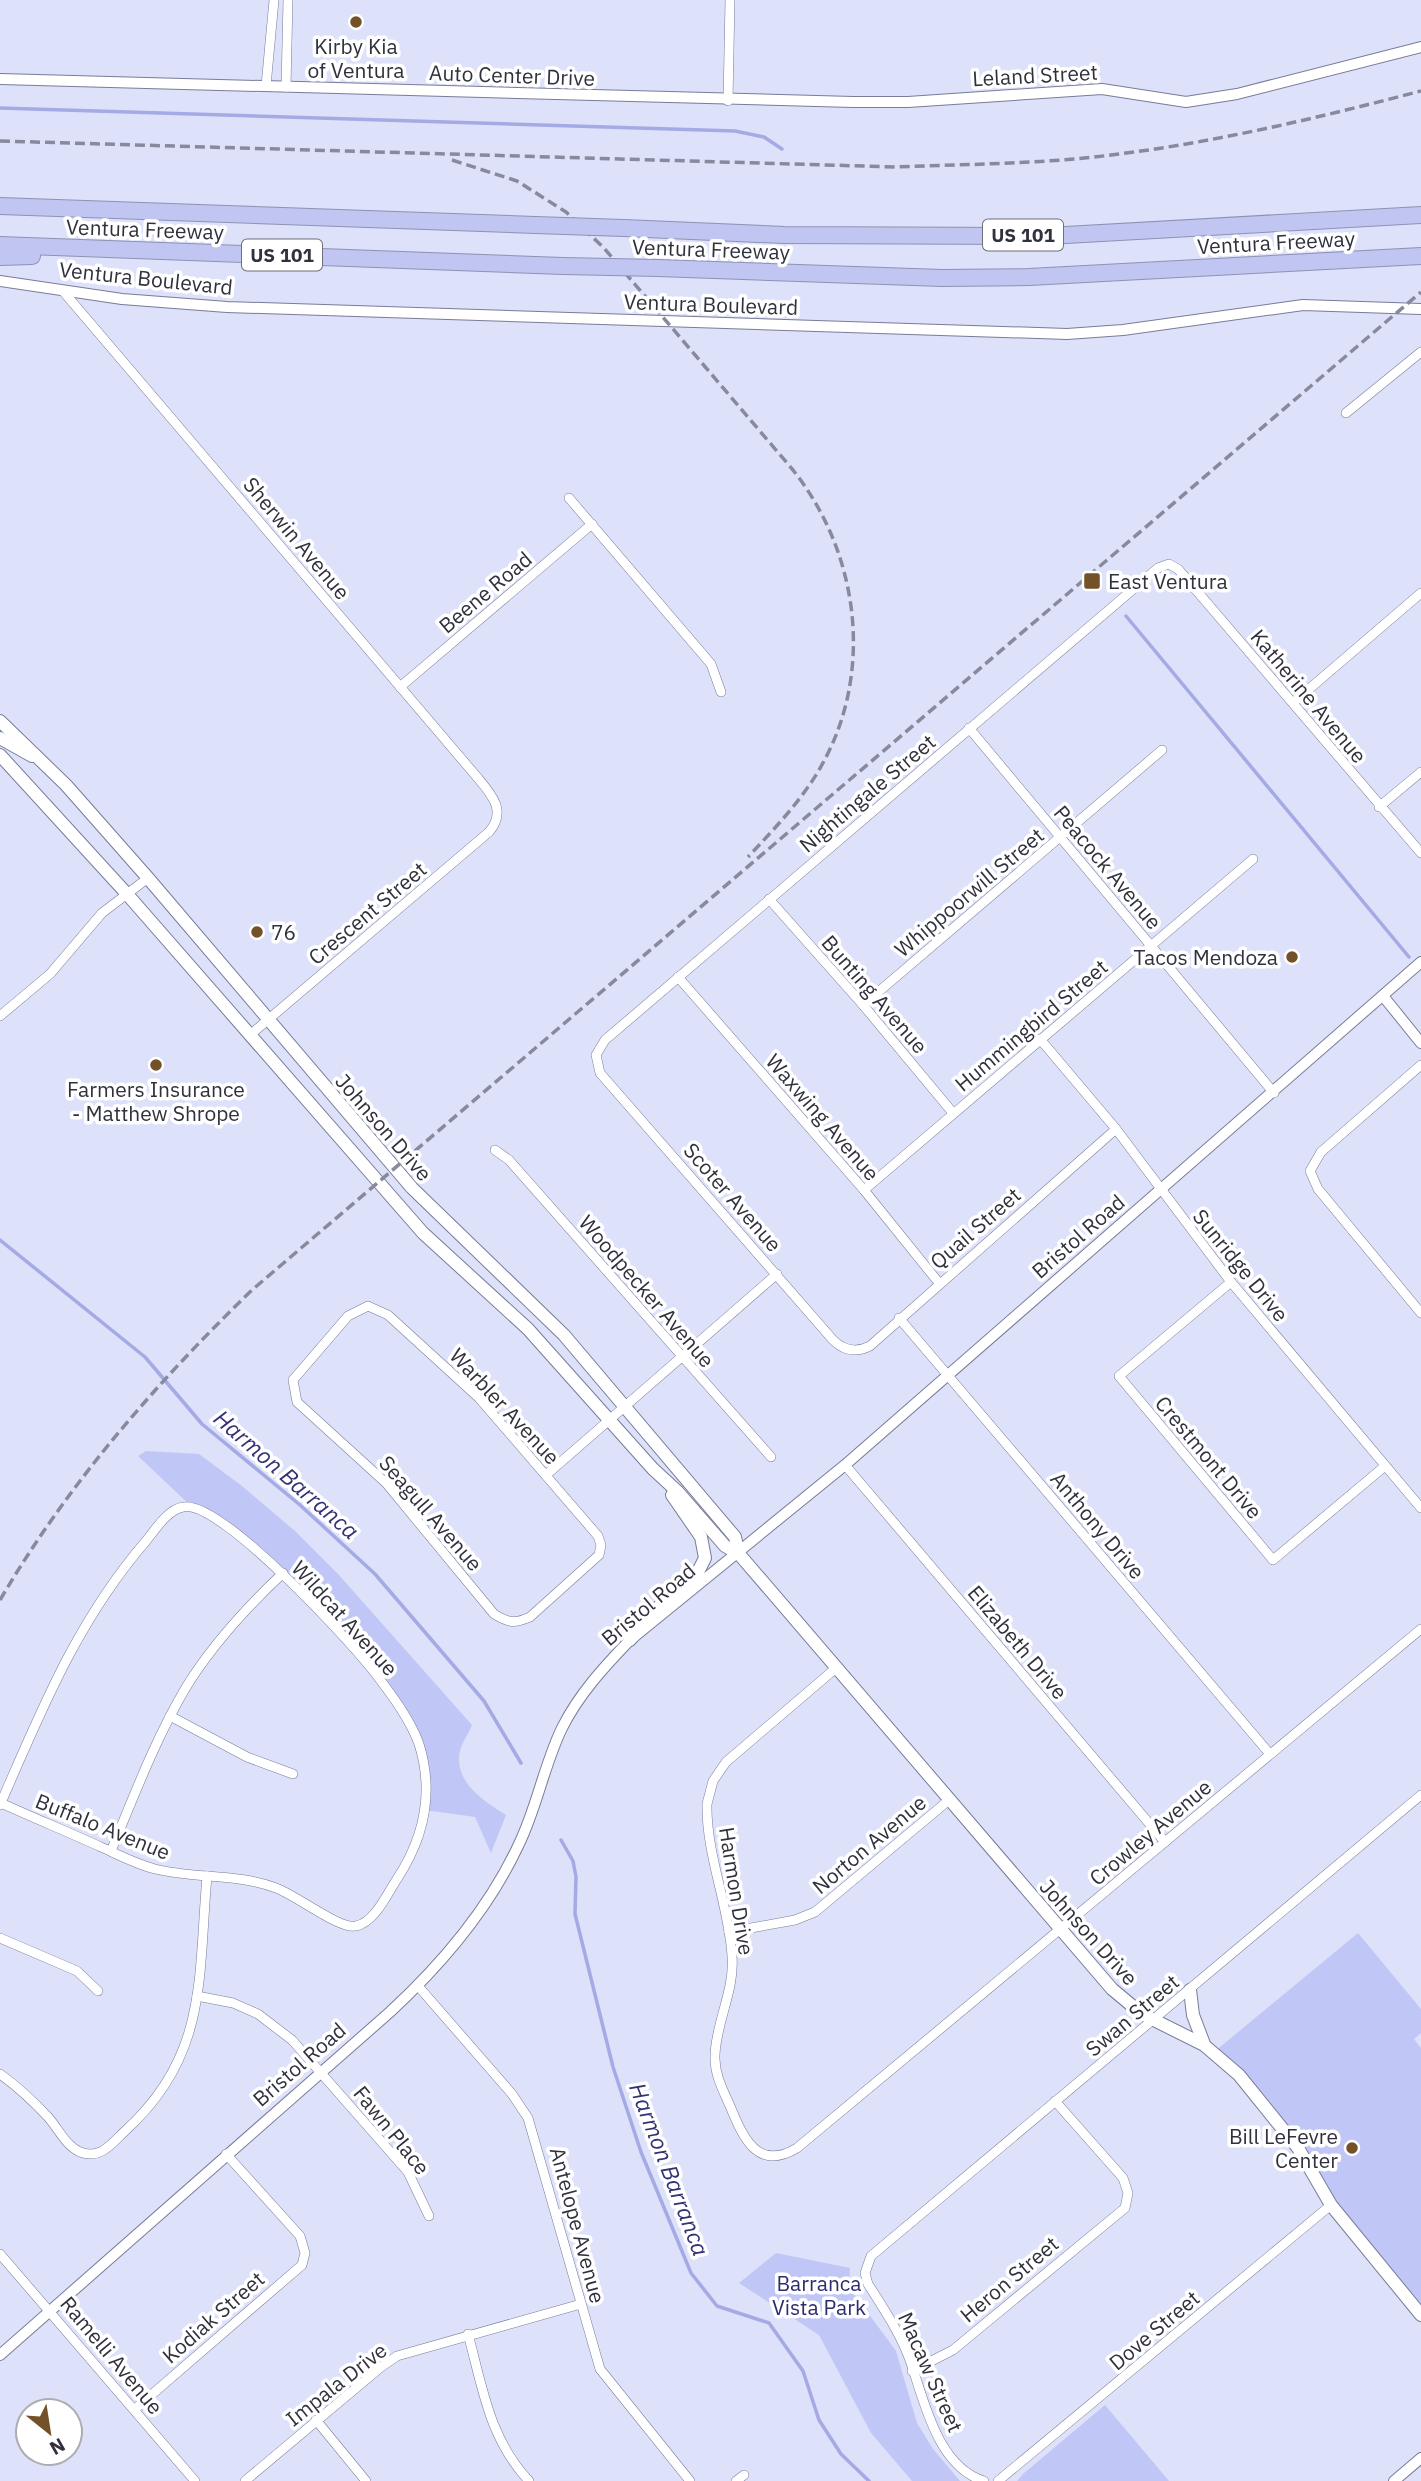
<svg xmlns="http://www.w3.org/2000/svg" width="1421" height="2481" font-family="'IBM Plex Sans',sans-serif">
<rect width="100%" height="100%" fill="#dde1fa"/>
<g fill="#c0c7f7">
<path d="M 146,1451 L 199,1454 L 242,1486 L 295,1531 L 338,1574 L 472,1725 C 469,1733 462,1742 460,1751 C 453,1782 485,1802 506,1815 L 491,1853 L 475,1817 L 425,1810 L 418,1741 L 376,1674 L 249,1544 L 191,1506 L 138,1456 Z"/>
<path d="M 1358,1933 L 1421,2009 L 1421,2033 L 1414,2039 L 1421,2048 L 1421,2315 L 1370,2254 L 1304,2157 L 1214,2052 Z"/>
<path d="M 776,2253 L 850,2268 L 849,2280 L 854,2294 L 896,2351 L 917,2423 L 933,2449 L 960,2481 L 912,2481 L 871,2433 L 819,2335 L 739,2283 Z"/>
<path d="M 1105,2405 L 1169,2481 L 1017,2481 L 1023,2474 Z"/>
</g>
<g fill="none" stroke-linecap="round" stroke-linejoin="round">
<g stroke="#a4aae3" stroke-width="3.5">
<path d="M 0,108 L 735,131 L 764,137 L 782,149"/>
<path d="M 1126,616 L 1409,957"/>
<path d="M 0,1240 L 145,1357 L 202,1424 L 300,1505 L 375,1574 L 484,1701 L 521,1763"/>
<path d="M 561,1840 L 573,1861 L 576,1877 L 575,1914 L 613,2067 L 641,2152 L 691,2273 L 717,2306 L 769,2323 L 803,2371 L 819,2420 L 841,2454 L 869,2481"/>
</g>
<defs>
<g id="minor">
<path d="M 266,86 L 274,0"/>
<path d="M 286,87 L 288,0"/>
<path d="M 728,101 L 730,0"/>
<path d="M 62,290 L 477,777 C 492,795 507,811 489,832 L 250,1035"/>
<path d="M 1346,413 L 1421,352"/>
<path d="M 569,498 L 711,664 L 721,692"/>
<path d="M 400,687 L 592,524"/>
<path d="M 1294,702 L 1421,593"/>
<path d="M 969,728 L 1274,1093"/>
<path d="M 1379,807 L 1421,772"/>
<path d="M 769,899 L 863,1005 L 953,1113"/>
<path d="M 678,977 L 864,1190 L 939,1283"/>
<path d="M 863,1005 L 1162,750"/>
<path d="M 0,1016 L 50,974 L 102,913 L 148,878"/>
<path d="M 1040,1039 L 1116,1129 L 1231,1282 L 1421,1508"/>
<path d="M 1421,1065 L 1321,1152 L 1310,1171 L 1318,1189 L 1421,1313"/>
<path d="M 1116,1129 L 870,1346 C 856,1353 844,1351 833,1340 L 600,1073 L 596,1055 L 605,1040 L 1158,568 L 1169,564 L 1178,569 L 1421,853"/>
<path d="M 495,1150 L 509,1160 L 771,1457"/>
<path d="M 864,1190 L 1253,859"/>
<path d="M 1231,1282 L 1119,1376 L 1273,1560 L 1385,1466"/>
<path d="M 368,1306 L 388,1315 L 479,1398 L 598,1536 L 601,1545 L 599,1555 L 530,1617 C 514,1624 509,1623 494,1614 L 386,1483 L 297,1402 L 293,1380 L 348,1316 Z"/>
<path d="M 899,1318 L 1270,1754"/>
<path d="M 845,1465 L 1165,1842"/>
<path d="M 546,1475 L 777,1274"/>
<path d="M 836,1668 L 726,1762 L 713,1781 L 707,1804 C 706,1855 729,1905 732,1956 C 735,1990 716,2022 715,2055 C 714,2074 723,2090 730,2106 C 743,2137 757,2172 797,2148 L 1421,1629"/>
<path d="M 170,1716 L 247,1757 L 293,1774"/>
<path d="M 0,1805 C 42,1709 77,1621 146,1541 C 156,1529 167,1510 183,1507 C 219,1498 351,1642 375,1673 C 391,1694 410,1719 419,1744 C 434,1792 424,1838 397,1879 C 387,1894 375,1922 356,1926 C 340,1930 296,1895 276,1888 C 237,1873 195,1879 155,1869 C 136,1864 119,1855 101,1847 C 68,1832 34,1818 1,1803"/>
<path d="M 111,1851 C 134,1796 155,1740 185,1689 C 211,1646 247,1607 283,1573"/>
<path d="M 729,1932 L 795,1920 L 815,1912 L 949,1800"/>
<path d="M 0,1938 L 77,1971 L 98,1991"/>
<path d="M 418,1986 L 512,2094 L 528,2118 L 600,2369 L 690,2481"/>
<path d="M 197,1996 L 233,2003 L 258,2014 L 292,2040 L 408,2172 L 429,2216"/>
<path d="M 0,2074 C 18,2087 33,2101 48,2117 C 58,2128 66,2146 80,2152 C 101,2160 112,2143 125,2131 C 208,2056 198,1978 207,1876"/>
<path d="M 0,2254 L 195,2481"/>
<path d="M 468,2334 C 483,2389 489,2438 529,2481"/>
<path d="M 912,2371 L 953,2350 L 1125,2208 L 1128,2193 L 1123,2178 L 1055,2101"/>
<path d="M 135,2409 L 302,2265 L 305,2253 L 300,2236 L 226,2154"/>
<path d="M 316,2420 L 366,2481"/>
<path d="M 245,2481 L 381,2367 L 397,2356 L 581,2304"/>
<path d="M 736,2481 L 744,2475"/>
<path d="M 984,2481 C 935,2466 923,2394 908,2355 C 898,2330 882,2306 868,2284 L 865,2273 L 871,2256 L 1421,1795"/>
<path d="M 998,2481 L 1331,2205"/>
</g>
<g id="tertiary">
<path d="M 0,79 L 853,102 L 908,102 L 1102,89 L 1186,102 L 1237,94 L 1421,47"/>
<path d="M 0,281 L 122,299 L 227,307 L 1067,334 L 1123,330 L 1303,305 L 1421,309"/>
<path d="M 1383,996 L 1421,1043"/>
<path d="M 0,2355 L 390,2012 C 443,1963 489,1909 519,1844 C 537,1807 544,1765 562,1728 C 579,1694 604,1667 630,1640 L 845,1465 L 1421,962"/>
<path d="M 1394,2481 L 1421,2458"/>
</g>
<g id="secondary">
<path d="M 0,721 L 66,785 L 148,878 L 412,1188 L 564,1335 L 735,1537 L 739,1554"/>
<path d="M 0,738 L 32,756"/>
<path d="M 0,755 L 127,894 L 423,1233 L 528,1329 L 653,1469 L 678,1492 L 725,1546 L 739,1554 L 1112,1989 L 1142,2014 L 1204,2045 L 1239,2075 L 1298,2148 L 1331,2205 L 1421,2315"/>
<path d="M 630,1640 L 655,1610 L 698,1572 L 705,1558 L 701,1537 L 672,1495"/>
<path d="M 1190,1990 L 1193,2015 L 1204,2044"/>
</g>
<g id="motorway">
<path d="M 0,206 L 535,225"/>
<path d="M 624,228 L 784,235 L 1048,236 L 1421,215"/>
<path d="M 0,245 L 563,266"/>
<path d="M 0,257 L 32,256"/>
<path d="M 658,268 L 942,278 L 1029,277 L 1421,256"/>
</g>
</defs>
<use href="#minor" stroke="#787c98" stroke-width="10"/>
<use href="#tertiary" stroke="#787c98" stroke-width="12"/>
<use href="#secondary" stroke="#787c98" stroke-width="14"/>
<use href="#motorway" stroke="#8e92b2" stroke-width="18"/>
<use href="#minor" stroke="#fff" stroke-width="9"/>
<use href="#tertiary" stroke="#fff" stroke-width="10"/>
<use href="#secondary" stroke="#fff" stroke-width="12"/>
<use href="#motorway" stroke="#c0c6f1" stroke-width="16"/>
<g stroke="#87899c" stroke-width="3.5" stroke-dasharray="10 5" stroke-linecap="butt">
<path d="M 0,141 L 896,167 C 971,164 1045,164 1119,154 C 1222,141 1321,117 1421,91"/>
<path d="M 452,160 L 517,181 L 566,212 L 604,248 L 793,470 C 858,552 874,668 824,761 C 805,797 776,827 748,857"/>
<path d="M 0,1600 C 68,1484 155,1384 252,1290 L 1421,292"/>
</g>
<defs>
<g id="motorway-bridge">
<path d="M 535,225 L 624,228"/>
<path d="M 563,266 L 658,268"/>
</g>
</defs>
<use href="#motorway-bridge" stroke="#8e92b2" stroke-width="18" stroke-linecap="butt"/>
<use href="#motorway-bridge" stroke="#c0c6f1" stroke-width="16"/>
</g>
<g fill="#735129" stroke="#fff" stroke-width="2.5">
<circle cx="356" cy="22" r="7"/>
<rect x="1083" y="572" width="18" height="18" rx="3.5"/>
<circle cx="257" cy="932" r="7"/>
<circle cx="1292" cy="957" r="7"/>
<circle cx="156" cy="1065" r="7"/>
<circle cx="1352" cy="2148" r="7"/>
</g>
<g text-anchor="middle" dominant-baseline="central" stroke-width="7" stroke-linejoin="round" paint-order="stroke">
<g fill="#fff" stroke="#6e6f77" stroke-width="2">
<rect x="983" y="219.5" width="80" height="31" rx="5"/>
<rect x="242" y="239.5" width="80" height="31" rx="5"/>
</g>
<g font-size="19" font-weight="bold" fill="#30313d">
<text x="1023" y="235">US 101</text>
<text x="282" y="255">US 101</text>
</g>
<g font-size="21" fill="#30313d" stroke="#fff">
<text x="356" y="46">Kirby Kia<tspan x="356" dy="24">of Ventura</tspan></text>
<text x="1108" y="581" text-anchor="start">East Ventura</text>
<text x="271" y="932" text-anchor="start">76</text>
<text x="1278" y="957" text-anchor="end">Tacos Mendoza</text>
<text x="156" y="1089">Farmers Insurance<tspan x="156" dy="24">- Matthew Shrope</tspan></text>
<text x="1338" y="2136" text-anchor="end">Bill LeFevre<tspan x="1338" dy="24">Center</tspan></text>
</g>
<g font-size="21" fill="#30313d" stroke="#fff">
<text transform="translate(512 75) rotate(2)">Auto Center Drive</text>
<text transform="translate(1035 75) rotate(-3)">Leland Street</text>
<text transform="translate(145 229) rotate(2)">Ventura Freeway</text>
<text transform="translate(1276 242) rotate(-3)">Ventura Freeway</text>
<text transform="translate(711 249) rotate(2)">Ventura Freeway</text>
<text transform="translate(146 278) rotate(6)">Ventura Boulevard</text>
<text transform="translate(711 304) rotate(2)">Ventura Boulevard</text>
<text transform="translate(297 538) rotate(50)">Sherwin Avenue</text>
<text transform="translate(485 592) rotate(-40)">Beene Road</text>
<text transform="translate(1309 696) rotate(50)">Katherine Avenue</text>
<text transform="translate(867 793) rotate(-40)">Nightingale Street</text>
<text transform="translate(1108 867) rotate(50)">Peacock Avenue</text>
<text transform="translate(969 892) rotate(-40)">Whippoorwill Street</text>
<text transform="translate(367 913) rotate(-40)">Crescent Street</text>
<text transform="translate(875 994) rotate(49)">Bunting Avenue</text>
<text transform="translate(1031 1025) rotate(-40)">Hummingbird Street</text>
<text transform="translate(823 1117) rotate(49)">Waxwing Avenue</text>
<text transform="translate(384 1127) rotate(49)">Johnson Drive</text>
<text transform="translate(733 1197) rotate(49)">Scoter Avenue</text>
<text transform="translate(975 1228) rotate(-41)">Quail Street</text>
<text transform="translate(1078 1236) rotate(-41)">Bristol Road</text>
<text transform="translate(1241 1265) rotate(51)">Sunridge Drive</text>
<text transform="translate(647 1291) rotate(49)">Woodpecker Avenue</text>
<text transform="translate(505 1406) rotate(47)">Warbler Avenue</text>
<text transform="translate(1209 1457) rotate(50)">Crestmont Drive</text>
<text transform="translate(431 1513) rotate(49)">Seagull Avenue</text>
<text transform="translate(1098 1525) rotate(50)">Anthony Drive</text>
<text transform="translate(648 1604) rotate(-40)">Bristol Road</text>
<text transform="translate(345 1618) rotate(48)">Wildcat Avenue</text>
<text transform="translate(1018 1642) rotate(50)">Elizabeth Drive</text>
<text transform="translate(103 1826) rotate(22)">Buffalo Avenue</text>
<text transform="translate(1150 1832) rotate(-40)">Crowley Avenue</text>
<text transform="translate(869 1844) rotate(-40)">Norton Avenue</text>
<text transform="translate(737 1891) rotate(81)">Harmon Drive</text>
<text transform="translate(1089 1932) rotate(48)">Johnson Drive</text>
<text transform="translate(1132 2015) rotate(-40)">Swan Street</text>
<text transform="translate(299 2064) rotate(-41)">Bristol Road</text>
<text transform="translate(392 2130) rotate(51)">Fawn Place</text>
<text transform="translate(578 2225) rotate(75)">Antelope Avenue</text>
<text transform="translate(1009 2279) rotate(-40)">Heron Street</text>
<text transform="translate(213 2317) rotate(-41)">Kodiak Street</text>
<text transform="translate(1154 2330) rotate(-40)">Dove Street</text>
<text transform="translate(112 2355) rotate(50)">Ramelli Avenue</text>
<text transform="translate(931 2372) rotate(66)">Macaw Street</text>
<text transform="translate(336 2384) rotate(-38)">Impala Drive</text>
</g>
<g font-size="21" fill="#2d2c6e" stroke="#fff">
<text x="819" y="2283">Barranca<tspan x="819" dy="24">Vista Park</tspan></text>
</g>
<g font-size="23" font-style="italic" fill="#323275" stroke="#fff">
<text transform="translate(287 1474) rotate(41)">Harmon Barranca</text>
<text transform="translate(670 2169) rotate(69)">Harmon Barranca</text>
</g>
</g>
<g transform="translate(49 2432) rotate(150)"><circle r="33" fill="#ffffff" stroke="#acadb1" stroke-width="2"/>
<path d="M0-5L12 26L0 18L-12 26Z" fill="#735129"/>
<text y="-10" font-size="19" font-weight="bold" text-anchor="middle" fill="#30313d">N</text>
</g>
</svg>
